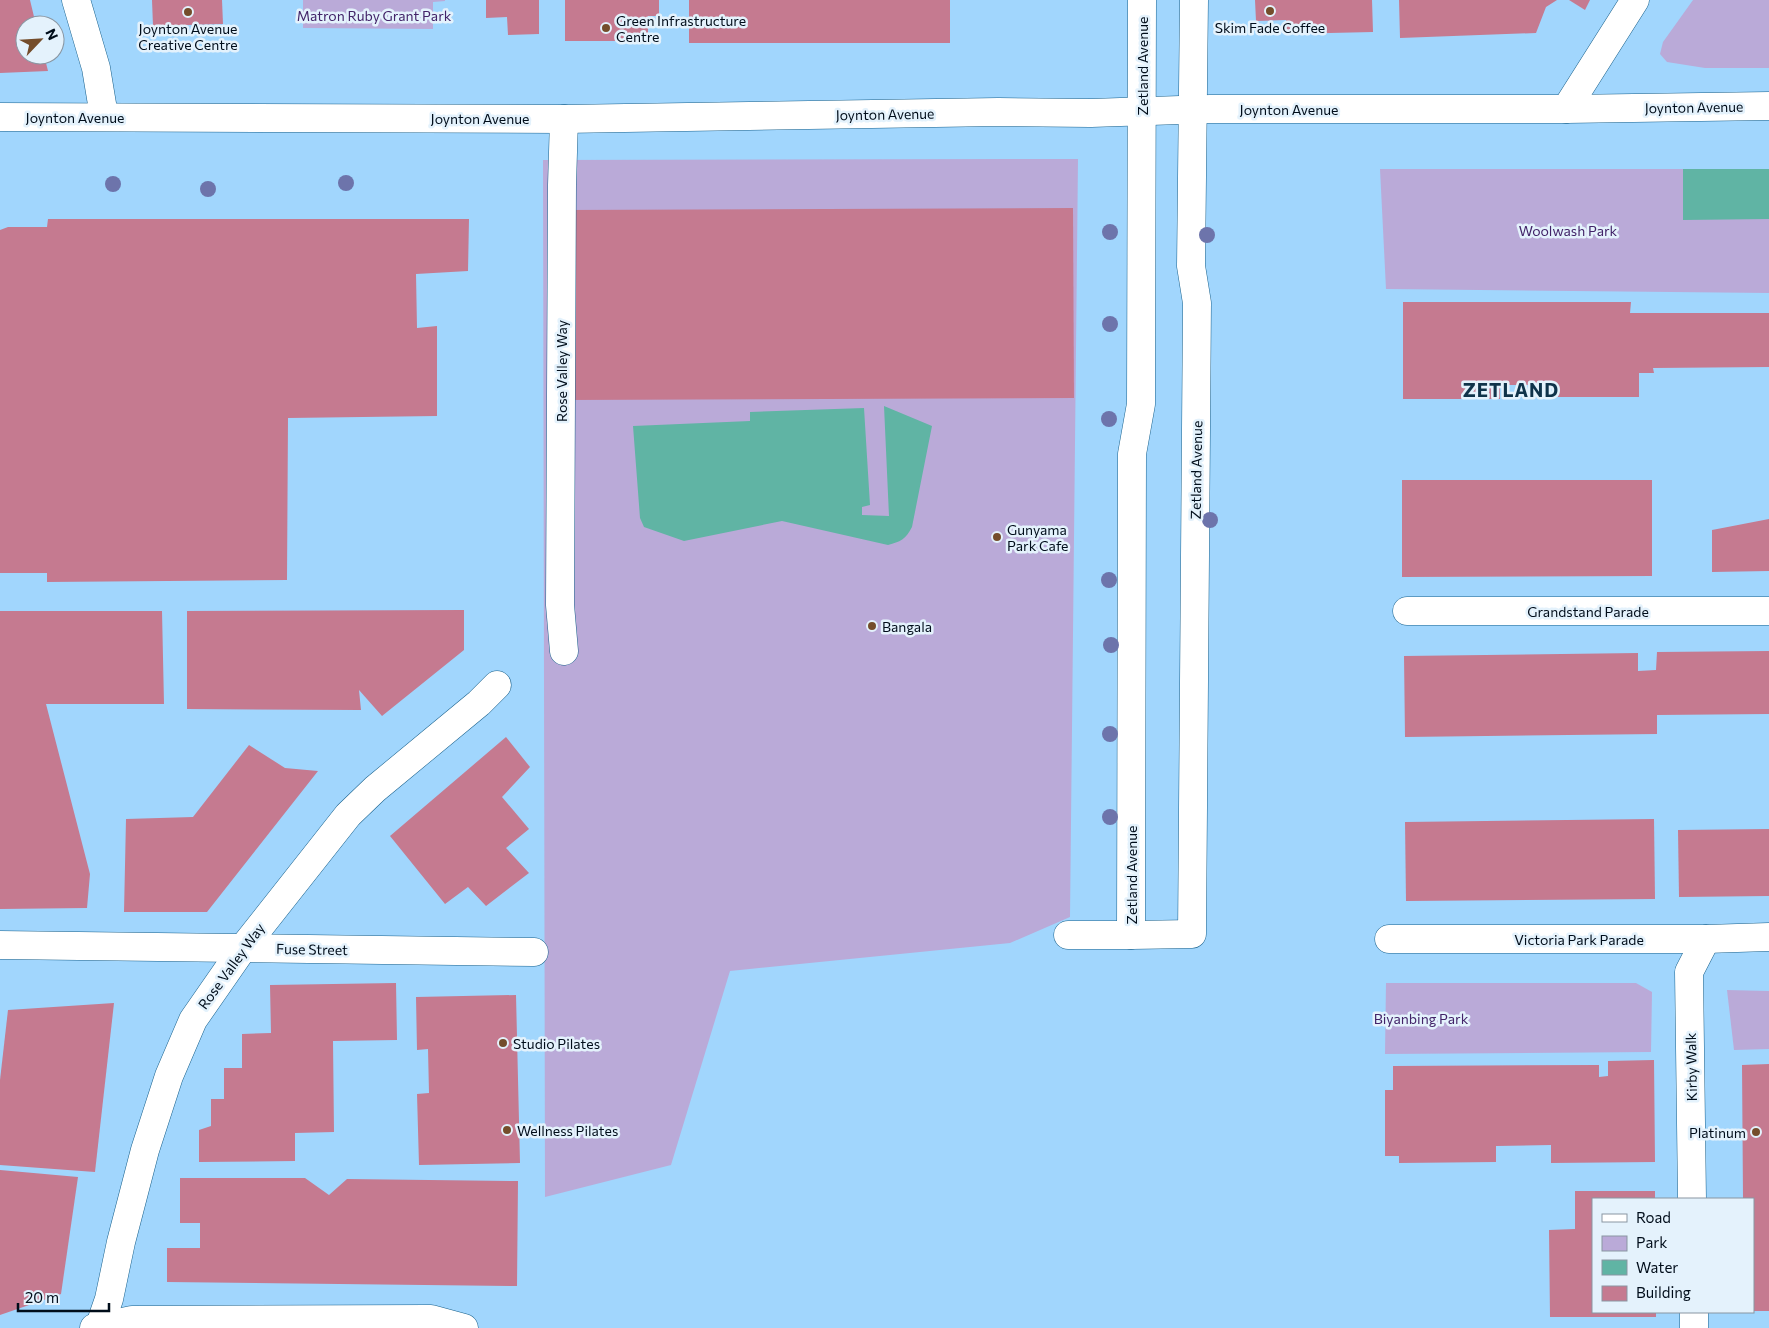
<svg xmlns="http://www.w3.org/2000/svg" width="1769" height="1328" font-family="Commissioner,sans-serif">
<rect width="100%" height="100%" fill="#a1d6fd"/>
<g fill="#baaad8">
<path d="M 303,0 L 445,0 L 445,1 L 433,2 L 433,29 L 303,28 Z"/>
<path d="M 1693,0 L 1769,0 L 1769,68 L 1705,68 L 1667,62 L 1660,54 L 1663,42 Z"/>
<path d="M 1078,159 L 1070,917 L 1010,943 L 730,971 L 671,1165 L 545,1197 L 543,160 Z"/>
<path d="M 1380,169 L 1769,169 L 1769,293 L 1386,289 Z"/>
<path d="M 1386,983 L 1636,983 L 1652,992 L 1651,1052 L 1385,1054 Z"/>
<path d="M 1727,990 L 1769,991 L 1769,1049 L 1734,1050 Z"/>
</g>
<g fill="#60b4a4">
<path d="M 1683,169 L 1769,169 L 1769,219 L 1683,220 Z"/>
<path d="M 884,406 L 932,426 L 912,527 C 906,539 900,542 888,545 L 782,521 L 684,541 L 644,527 L 640,518 L 633,426 L 750,421 L 750,412 L 864,408 L 870,505 L 862,507 L 862,515 L 889,516 Z"/>
</g>
<g fill="#c57a90">
<path d="M 0,0 L 30,0 L 36,25 L 25,25 L 25,55 L 44,55 L 48,71 L 0,73 Z"/>
<path d="M 152,0 L 222,0 L 223,24 L 153,26 Z"/>
<path d="M 486,0 L 539,0 L 539,34 L 508,35 L 507,17 L 486,18 Z"/>
<path d="M 565,0 L 659,0 L 659,16 L 648,16 L 648,41 L 565,41 Z"/>
<rect x="689" y="0" width="261" height="43"/>
<path d="M 1255,0 L 1372,0 L 1373,32 L 1286,34 L 1286,20 L 1256,21 Z"/>
<path d="M 1399,0 L 1557,0 L 1546,7 L 1536,33 L 1400,38 Z"/>
<path d="M 1569,0 L 1590,0 L 1585,10 Z"/>
<path d="M 1073,208 L 1074,398 L 563,400 L 562,210 Z"/>
<path d="M 48,219 L 469,219 L 468,271 L 416,274 L 417,328 L 437,326 L 437,416 L 288,418 L 287,580 L 47,582 L 47,573 L 0,573 L 0,230 L 8,227 L 47,227 Z"/>
<path d="M 1403,302 L 1631,302 L 1630,313 L 1769,313 L 1769,367 L 1653,368 L 1654,373 L 1639,373 L 1639,397 L 1558,397 L 1557,385 L 1500,385 L 1500,399 L 1403,399 Z"/>
<path d="M 1402,480 L 1652,480 L 1652,576 L 1402,577 Z"/>
<path d="M 1769,519 L 1769,571 L 1712,572 L 1712,530 Z"/>
<path d="M 464,610 L 464,650 L 382,716 L 359,690 L 361,710 L 187,709 L 187,611 Z"/>
<path d="M 0,611 L 162,611 L 164,704 L 46,704 L 90,874 L 87,908 L 0,909 Z"/>
<path d="M 1769,651 L 1769,714 L 1657,715 L 1657,734 L 1405,737 L 1404,656 L 1638,653 L 1638,671 L 1656,670 L 1657,652 Z"/>
<path d="M 506,737 L 530,767 L 502,797 L 529,829 L 506,848 L 529,873 L 486,906 L 468,887 L 445,904 L 390,836 Z"/>
<path d="M 249,745 L 285,768 L 318,771 L 207,912 L 124,912 L 126,819 L 193,817 Z"/>
<path d="M 1654,819 L 1655,899 L 1406,901 L 1405,822 Z"/>
<path d="M 1769,829 L 1769,896 L 1679,897 L 1678,830 Z"/>
<path d="M 396,983 L 397,1040 L 333,1041 L 334,1132 L 295,1133 L 295,1161 L 199,1162 L 199,1130 L 211,1126 L 211,1099 L 224,1099 L 224,1068 L 242,1068 L 242,1034 L 271,1033 L 270,985 Z"/>
<path d="M 516,995 L 520,1163 L 419,1165 L 417,1094 L 429,1093 L 428,1049 L 417,1050 L 416,997 Z"/>
<path d="M 114,1003 L 95,1172 L 0,1165 L 0,1080 L 8,1010 Z"/>
<path d="M 1654,1060 L 1655,1162 L 1551,1163 L 1551,1145 L 1496,1146 L 1496,1162 L 1399,1163 L 1399,1156 L 1385,1156 L 1385,1090 L 1393,1090 L 1393,1066 L 1599,1065 L 1599,1077 L 1608,1076 L 1608,1061 Z"/>
<path d="M 1769,1064 L 1769,1311 L 1753,1311 L 1753,1199 L 1743,1199 L 1742,1065 Z"/>
<path d="M 0,1170 L 78,1177 L 61,1294 L 0,1315 Z"/>
<path d="M 180,1178 L 305,1178 L 329,1195 L 347,1179 L 518,1181 L 517,1286 L 167,1282 L 167,1248 L 200,1248 L 200,1223 L 180,1223 Z"/>
<path d="M 1575,1191 L 1655,1191 L 1655,1199 L 1593,1199 L 1593,1312 L 1656,1312 L 1656,1317 L 1550,1317 L 1549,1230 L 1575,1229 Z"/>
</g>
<g fill="none" stroke-linecap="round" stroke-linejoin="round">
<defs>
<g id="street">
<path d="M 76,0 L 96,68 L 104,116"/>
<path d="M 1142,0 L 1141,404 L 1132,454 L 1131,935 L 1192,934 L 1197,303 L 1191,266 L 1194,0"/>
<path d="M 1566,109 L 1635,0"/>
<path d="M 564,119 L 562,185 L 560,605 L 564,651"/>
<path d="M 1407,611 L 1769,611"/>
<path d="M 1068,935 L 1131,935"/>
<path d="M 1389,939 L 1706,939 L 1769,937"/>
<path d="M 0,945 L 534,952"/>
<path d="M 1692,1199 L 1689,972 L 1706,939"/>
<path d="M 1694,1312 L 1694,1328"/>
<path d="M 94,1328 L 132,1320 L 431,1319 L 464,1328"/>
<path d="M 99,1328 L 109,1299 L 121,1242 L 145,1150 L 169,1076 L 193,1020 L 243,948 L 348,815 L 375,789 L 479,703 L 497,685"/>
</g>
<path id="secondary" d="M 0,117 L 564,119 L 998,112 L 1091,113 L 1210,109 L 1566,109 L 1769,106"/>
</defs>
<use href="#street" stroke="#19618c" stroke-width="29"/>
<use href="#secondary" stroke="#19618c" stroke-width="29"/>
<use href="#street" stroke="#fff" stroke-width="28"/>
<use href="#secondary" stroke="#fff" stroke-width="28"/>
</g>
<g fill="#6d74ab">
<circle cx="346" cy="183" r="8"/>
<circle cx="113" cy="184" r="8"/>
<circle cx="208" cy="189" r="8"/>
<circle cx="1110" cy="232" r="8"/>
<circle cx="1207" cy="235" r="8"/>
<circle cx="1110" cy="324" r="8"/>
<circle cx="1109" cy="419" r="8"/>
<circle cx="1210" cy="520" r="8"/>
<circle cx="1109" cy="580" r="8"/>
<circle cx="1111" cy="645" r="8"/>
<circle cx="1110" cy="734" r="8"/>
<circle cx="1110" cy="817" r="8"/>
</g>
<g fill="#744d2b" stroke="#e4f2fc" stroke-width="2">
<circle cx="1270" cy="11" r="5"/>
<circle cx="188" cy="12" r="5"/>
<circle cx="606" cy="28" r="5"/>
<circle cx="997" cy="537" r="5"/>
<circle cx="872" cy="626" r="5"/>
<circle cx="503" cy="1043" r="5"/>
<circle cx="507" cy="1130" r="5"/>
<circle cx="1756" cy="1132" r="5"/>
</g>
<g text-anchor="middle" dominant-baseline="central" stroke-width="5" stroke-linejoin="round" paint-order="stroke">
<g font-size="14" fill="#422368" stroke="#e4f2fc">
<text x="374" y="15">Matron Ruby Grant Park</text>
<text x="1568" y="230">Woolwash Park</text>
<text x="1421" y="1018">Biyanbing Park</text>
</g>
<g font-size="14" fill="#000d1a" stroke="#e4f2fc" text-anchor="start">
<text x="616" y="20">Green Infrastructure<tspan x="616" dy="16">Centre</tspan></text>
<text x="1270" y="27" text-anchor="middle">Skim Fade Coffee</text>
<text x="188" y="28" text-anchor="middle">Joynton Avenue<tspan x="188" dy="16">Creative Centre</tspan></text>
<text x="1007" y="529">Gunyama<tspan x="1007" dy="16">Park Cafe</tspan></text>
<text x="882" y="626">Bangala</text>
<text x="513" y="1043">Studio Pilates</text>
<text x="517" y="1130">Wellness Pilates</text>
<text x="1746" y="1132" text-anchor="end">Platinum</text>
</g>
<g font-size="14" fill="#000d1a" stroke="#e4f2fc">
<text transform="translate(1142 66) rotate(-90)">Zetland Avenue</text>
<text transform="translate(1694 107) rotate(-1)">Joynton Avenue</text>
<text x="1289" y="109">Joynton Avenue</text>
<text transform="translate(885 114) rotate(-1)">Joynton Avenue</text>
<text x="75" y="117">Joynton Avenue</text>
<text x="480" y="118">Joynton Avenue</text>
<text transform="translate(561 371) rotate(-90)">Rose Valley Way</text>
<text transform="translate(1196 470) rotate(-89)">Zetland Avenue</text>
<text x="1588" y="611">Grandstand Parade</text>
<text transform="translate(1131 875) rotate(-90)">Zetland Avenue</text>
<text x="1579" y="939">Victoria Park Parade</text>
<text transform="translate(312 949) rotate(1)">Fuse Street</text>
<text transform="translate(231 966) rotate(-54)">Rose Valley Way</text>
<text transform="translate(1691 1067) rotate(-91)">Kirby Walk</text>
</g>
<g font-size="19" font-weight="bold" letter-spacing="1" fill="#0f334a" stroke="#e4f2fc">
<text x="1511" y="389">ZETLAND</text>
</g>
</g>
<rect x="1592" y="1198" width="162" height="115" fill="#e4f2fc" stroke="#8996a2"/>
<rect x="1602" y="1214" width="25" height="8" fill="#ffffff" stroke="#8996a2"/>
<text x="1636" y="1223" font-size="15" fill="#000d1a">Road</text>
<rect x="1602" y="1236" width="25" height="15" fill="#baaad8" stroke="#8996a2"/>
<text x="1636" y="1248" font-size="15" fill="#000d1a">Park</text>
<rect x="1602" y="1260" width="25" height="15" fill="#60b4a4" stroke="#8996a2"/>
<text x="1636" y="1273" font-size="15" fill="#000d1a">Water</text>
<rect x="1602" y="1286" width="25" height="15" fill="#c57a90" stroke="#8996a2"/>
<text x="1636" y="1298" font-size="15" fill="#000d1a">Building</text>
<g transform="translate(40 40) rotate(65)"><circle r="24" fill="#e4f2fc" stroke="#8996a2"/>
<path d="M0-4L9 19L0 12L-9 19Z" fill="#744d2b"/>
<text y="-8" font-size="14" font-weight="bold" text-anchor="middle" fill="#000d1a">N</text>
</g>
<path d="M18 1303v8h91v-8" fill="none" stroke="#000d1a" stroke-width="2.5"/>
<text x="25" y="1303" font-size="15" fill="#000d1a" stroke="#e4f2fc" stroke-width="4" paint-order="stroke">20 m</text>
</svg>
